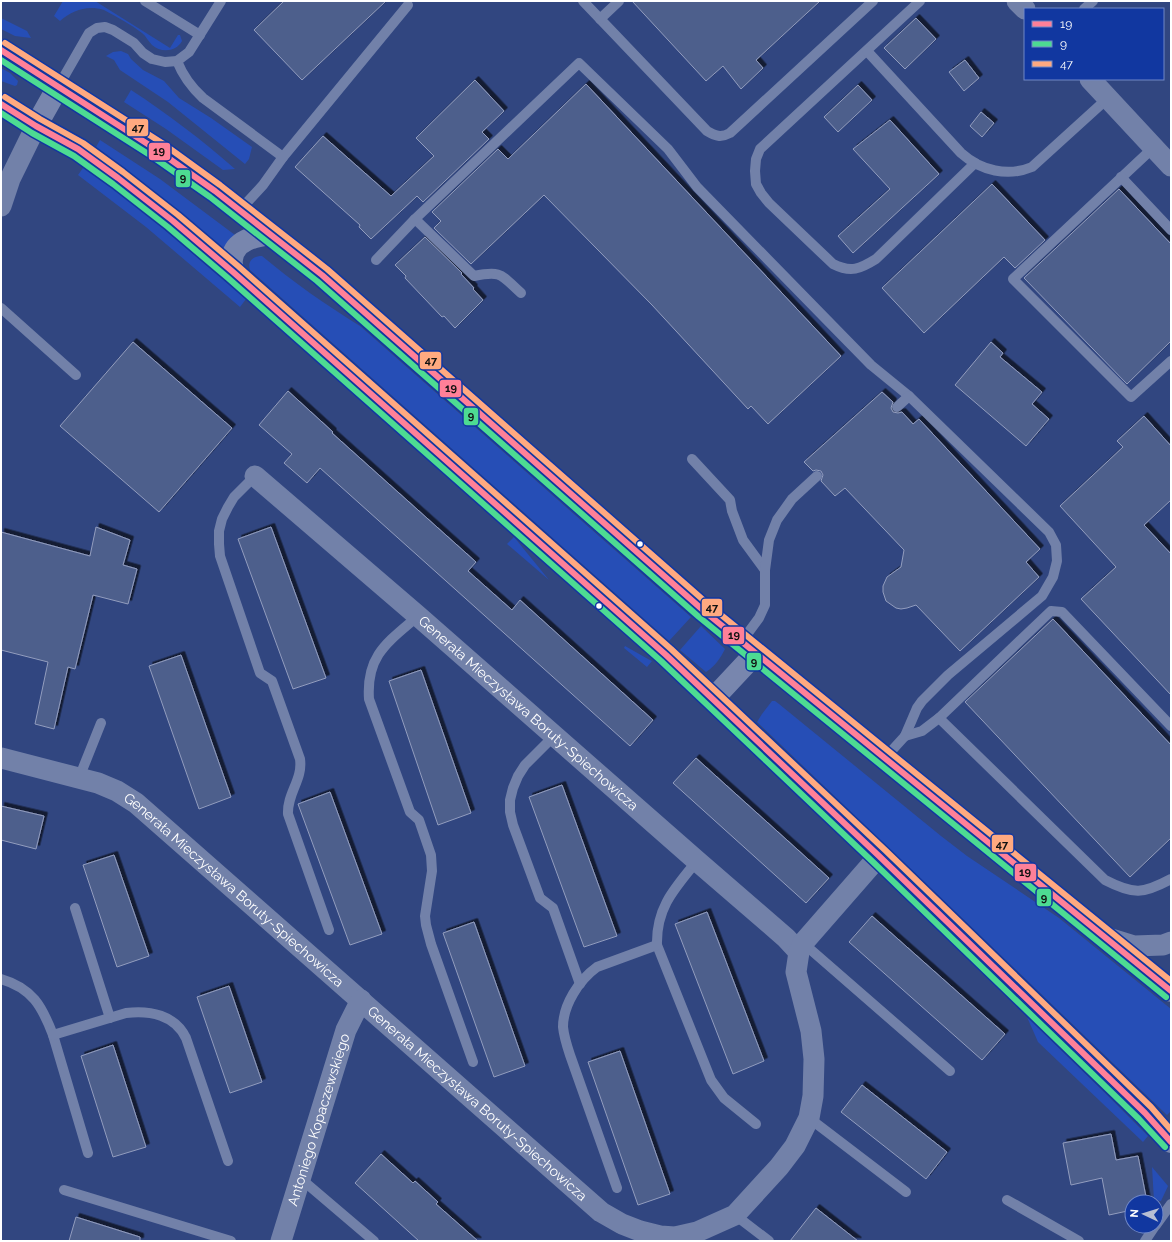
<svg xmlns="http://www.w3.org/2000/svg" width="1172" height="1242" font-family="Raleway,sans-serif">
<defs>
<filter id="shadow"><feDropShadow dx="3.5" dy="-3.5" stdDeviation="0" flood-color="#0009"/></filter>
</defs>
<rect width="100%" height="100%" fill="#314680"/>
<g fill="#264eb6">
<path d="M 63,1 L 95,1 L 170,48 L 178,35 L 180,35 L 182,41 C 176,52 161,53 152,45 C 148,41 146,36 142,33 C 130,24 117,17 104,10 C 87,5 73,10 60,21 L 54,16 Z"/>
<path d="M 1,18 L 27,31 L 31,38 L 15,36 L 1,29 Z"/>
<path d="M 121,51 L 128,54 L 131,59 L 143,70 L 164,81 L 179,98 L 211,118 L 252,147 L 249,159 L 245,164 L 168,102 L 120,70 L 114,60 L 106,56 L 113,52 Z"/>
<path d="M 1,68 L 10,73 L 18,81 L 17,85 L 15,86 L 1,81 Z"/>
<path d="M 131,90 C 168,114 202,140 235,169 L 223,170 L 166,129 L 124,102 Z"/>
<path d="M 100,140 L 160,179 L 235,235 L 224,248 L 121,165 L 96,147 Z"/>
<path d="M 83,168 L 109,185 L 146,214 L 246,299 L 240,307 L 146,227 L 78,175 Z"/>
<path d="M 262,256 C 293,282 326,305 360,326 L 691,617 L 669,641 L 250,270 C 247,261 253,256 262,256 Z"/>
<path d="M 514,537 L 549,580 L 507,544 Z"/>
<path d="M 701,626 L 725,649 C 720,659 715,666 706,672 L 680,650 Z"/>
<path d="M 625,646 L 648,659 L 652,661 L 647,667 L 624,648 Z"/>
<path d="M 772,701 L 775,701 L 779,704 L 941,836 L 967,856 L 1059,918 L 1171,1009 L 1171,1111 L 1167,1115 L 934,891 L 757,722 L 762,714 Z"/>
<path d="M 1027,1017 L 1105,1093 L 1148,1136 L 1143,1142 L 1038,1042 Z"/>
<path d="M 1152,1167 L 1168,1186 L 1161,1201 L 1154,1200 Z"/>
</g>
<g fill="#4d5e8c" stroke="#929dbe" filter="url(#shadow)">
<path d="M 284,1 L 386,1 L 302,80 L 254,30 Z"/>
<path d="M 632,1 L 820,1 L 756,60 L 763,68 L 741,89 L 723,66 L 706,81 Z"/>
<path d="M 916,18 L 936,39 L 905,69 L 884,48 Z"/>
<path d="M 965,60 L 979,78 L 964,91 L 949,72 Z"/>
<path d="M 475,80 L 504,111 L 482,132 L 489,139 L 423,202 L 417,196 L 371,239 L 359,227 L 360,225 L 295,167 L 323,136 L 391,196 L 434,156 L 416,138 Z"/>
<path d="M 586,84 L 841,356 L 768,424 L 751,406 L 748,409 L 652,305 L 544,195 L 471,264 L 434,228 L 441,221 L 432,212 L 498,149 L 508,159 Z"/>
<path d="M 858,85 L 872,100 L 838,132 L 824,117 Z"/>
<path d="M 981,112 L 994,123 L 982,137 L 970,126 Z"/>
<path d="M 890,120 L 939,174 L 853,253 L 838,236 L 890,189 L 853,149 Z"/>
<path d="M 992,184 L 1045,240 L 1015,268 L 1004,257 L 924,333 L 882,288 Z"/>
<path d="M 1119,189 L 1171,244 L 1171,341 L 1127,384 L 1024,278 Z"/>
<path d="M 425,237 L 462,273 L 461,274 L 474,288 L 473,289 L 483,300 L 455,328 L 444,316 L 442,317 L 405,278 L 406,276 L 395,265 Z"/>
<path d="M 133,342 L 232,428 L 159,512 L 60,426 Z"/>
<path d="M 991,342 L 1003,353 L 1000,357 L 1042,392 L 1032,404 L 1049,419 L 1026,446 L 955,385 Z"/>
<path d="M 288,391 L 333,432 L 332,433 L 476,562 L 468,571 L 512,610 L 520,600 L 653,720 L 630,746 L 320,468 L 307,483 L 284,463 L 292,454 L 259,425 Z"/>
<path d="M 882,392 L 893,402 L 891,408 L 893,412 L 898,413 L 902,412 L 913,424 L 919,419 L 1040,549 L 1026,562 L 1039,577 L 960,651 L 916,605 L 907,608 L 901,609 L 896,608 L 886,601 L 883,592 L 883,586 L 887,577 L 901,567 L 904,550 L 845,488 L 835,496 L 821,481 L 823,475 L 821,471 L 816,470 L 813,471 L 804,462 Z"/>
<path d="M 1144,416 L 1171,446 L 1171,500 L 1144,525 L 1171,554 L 1171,695 L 1081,599 L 1116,567 L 1060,506 L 1123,447 L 1117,441 Z"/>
<path d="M 96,527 L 130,540 L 123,565 L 137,569 L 128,604 L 93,595 L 75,669 L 68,667 L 54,729 L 35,724 L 48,662 L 1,650 L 1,532 L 90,556 Z"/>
<path d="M 271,527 L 326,678 L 293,689 L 238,539 Z"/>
<path d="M 1053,619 L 1171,745 L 1171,838 L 1130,877 L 965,702 Z"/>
<path d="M 181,655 L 231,797 L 199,809 L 149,666 Z"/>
<path d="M 421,670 L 471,813 L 438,825 L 389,681 Z"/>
<path d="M 696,758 L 829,878 L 806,903 L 673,783 Z"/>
<path d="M 562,785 L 617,936 L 584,947 L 529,797 Z"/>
<path d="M 330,792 L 382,934 L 350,945 L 298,804 Z"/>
<path d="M 1,806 L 44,816 L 36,849 L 1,840 Z"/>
<path d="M 114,855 L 149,956 L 117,967 L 83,865 Z"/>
<path d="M 707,912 L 764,1061 L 733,1074 L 675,924 Z"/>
<path d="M 872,916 L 1005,1034 L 982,1060 L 849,942 Z"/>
<path d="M 474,922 L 525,1066 L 494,1077 L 443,933 Z"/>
<path d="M 229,986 L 262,1082 L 230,1093 L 197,997 Z"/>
<path d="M 113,1045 L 146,1147 L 113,1157 L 81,1056 Z"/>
<path d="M 620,1051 L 670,1194 L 638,1205 L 588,1062 Z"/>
<path d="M 862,1085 L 947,1152 L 926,1179 L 841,1112 Z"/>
<path d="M 1111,1134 L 1116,1160 L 1138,1156 L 1147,1202 L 1132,1202 L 1132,1210 L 1109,1215 L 1102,1178 L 1071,1185 L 1063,1143 Z"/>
<path d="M 381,1154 L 413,1183 L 415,1181 L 438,1202 L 436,1204 L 478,1241 L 419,1241 L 355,1183 Z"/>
<path d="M 816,1208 L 858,1241 L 790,1241 Z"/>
<path d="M 76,1217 L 140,1237 L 140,1241 L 69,1241 Z"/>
</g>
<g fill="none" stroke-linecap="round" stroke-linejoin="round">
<g stroke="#7281a9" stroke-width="10">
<path d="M 145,1 L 200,35"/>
<path d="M 583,1 L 707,131 C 715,136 721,138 730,133 L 873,1"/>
<path d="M 920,1 L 760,149 L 756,159 L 755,171 L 756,184 L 761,193 L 769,203 L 833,264 C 851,273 860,269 876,259 L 975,163"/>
<path d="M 1084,9 L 1093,1"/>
<path d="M 600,19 L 619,1"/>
<path d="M 867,51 L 961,153 C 981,171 1008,177 1032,167 L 1108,98"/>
<path d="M 177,61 C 183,76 191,87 203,98 L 283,157"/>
<path d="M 58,87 L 89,33 L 97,28 L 105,27 L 113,30 L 134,43 L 143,53 L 152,59 L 165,62 L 177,61 L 189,52 L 221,1"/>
<path d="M 1154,147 L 1013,279 L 1131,397 L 1171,361"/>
<path d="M 1121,177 L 1171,230"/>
<path d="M 240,210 L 263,185 L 283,157 L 408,5"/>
<path d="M 415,219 L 474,276 C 502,270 501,275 521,293"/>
<path d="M 376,260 L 415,219 L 579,63 L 668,149 L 697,187 L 871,365 L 909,396"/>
<path d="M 1,308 L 76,375"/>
<path d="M 692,459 L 730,500 L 732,511 L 743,540 L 765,570"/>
<path d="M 255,476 L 234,497 L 228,507 L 222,519 L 219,531 L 219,544 L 220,556 L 260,673 L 272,681 L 300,759 C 303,780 287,793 288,814 L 329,930"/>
<path d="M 418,616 C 388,642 366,655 369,699 L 410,812 L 419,820 L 431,855 L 432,871 L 425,916 L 426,925 L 431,944 L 473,1062"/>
<path d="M 742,641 L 759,618 L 765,605 L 765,570 L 769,540 L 777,520 L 792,499 L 817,476"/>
<path d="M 939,718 L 1051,611 L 1062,612 L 1171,726"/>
<path d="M 554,736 L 525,765 L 518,776 L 513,788 L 510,800 L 510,812 L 513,825 L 540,898 L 553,908 L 580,984"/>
<path d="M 905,736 L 922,731 L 939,718 L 1105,880 C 1134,895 1143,894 1171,879"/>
<path d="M 885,758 L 905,736 L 917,708 L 922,701 L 948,675 L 1042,596 L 1053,577 L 1057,561 L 1056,545 L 1049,532 L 909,396 L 897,407"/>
<path d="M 79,778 L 101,723"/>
<path d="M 697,861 C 674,889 656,908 657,945 L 711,1080 L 724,1098 L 756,1124"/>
<path d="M 75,908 L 110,1018"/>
<path d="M 803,943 L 950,1071"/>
<path d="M 1,979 C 32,988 42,1006 53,1035 L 88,1153"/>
<path d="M 53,1035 L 126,1013 C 150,1010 175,1015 186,1038 L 228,1161"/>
<path d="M 809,1118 L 906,1192"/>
<path d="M 300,1178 L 374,1241"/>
<path d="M 617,1188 L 570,1055 C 567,1046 564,1037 563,1027 C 563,1005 579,980 597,967 L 657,945"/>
<path d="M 64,1190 L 231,1241"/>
<path d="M 1007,1200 L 1079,1241"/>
<path d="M 735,1215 L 769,1241"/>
<path d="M 1156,1225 L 1171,1204"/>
<path d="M 1145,1241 L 1155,1226"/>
</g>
<g stroke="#7281a9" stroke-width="21">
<path d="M 1017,1 L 1025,9"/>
<path d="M 1090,79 L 1171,166"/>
<path d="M 1,206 L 10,179 L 36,126"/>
<path id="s1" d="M 255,476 L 418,616 L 697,861 L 786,938 L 799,952"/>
<path id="s2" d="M 1,758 L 98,783 L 117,791 L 136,803 L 601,1212 L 622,1224 L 640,1231 L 660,1236 L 675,1237 L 697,1232 L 735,1215 L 779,1167 L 795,1146 L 809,1118 L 813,1096 L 814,1059 L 811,1031 L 796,972 L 799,952 L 803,943 L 879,856"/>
<path d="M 1105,937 L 1134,946 L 1163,945 L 1171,942"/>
<path id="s3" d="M 281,1241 L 346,1030 L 361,1000"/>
</g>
<g stroke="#7886ae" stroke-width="22">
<path d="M 1,50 L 157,150 L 215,191 L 271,234 L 322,275 L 615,534 L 704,611 L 1171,991"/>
<path d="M 1,104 L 36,126 L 78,149 L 118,178 L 173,221 L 233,272 L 666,655 L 879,856 L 1032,1004 L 1145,1113 L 1171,1142"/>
<path d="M 36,126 L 58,87"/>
<path d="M 233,272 C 233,268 231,263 232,259 C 234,240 256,236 271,234"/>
<path d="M 713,699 L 756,653"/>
</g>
<defs>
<g id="bus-1">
<path d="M 1,50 L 157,150 L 215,191 L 322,275 L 704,611 L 1171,991"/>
<path d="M 1,104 L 36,126 L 78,149 L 118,178 L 173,221 L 233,272 L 666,655 L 879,856 L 1145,1113 L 1171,1142"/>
</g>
<g id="bus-2">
<path d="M 1,60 L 153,157 L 210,197 L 317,281 L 699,617 L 1166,997"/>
<path d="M 1,113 L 32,133 L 74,156 L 113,184 L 168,227 L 228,278 L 661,661 L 873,862 L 1139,1119 L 1165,1147"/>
</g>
<g id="bus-3">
<path d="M 5,43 L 162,143 L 220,185 L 327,269 L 709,605 L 1171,981"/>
<path d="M 5,97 L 40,119 L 83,143 L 123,172 L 178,215 L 238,266 L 671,649 L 885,850 L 1151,1107 L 1171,1130"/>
</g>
</defs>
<use href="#bus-1" stroke="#1137a0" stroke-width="9"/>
<use href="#bus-2" stroke="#1137a0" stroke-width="9"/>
<use href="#bus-3" stroke="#1137a0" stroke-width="9"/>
<use href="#bus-1" stroke="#ff8098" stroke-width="6"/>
<use href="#bus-2" stroke="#4ddb92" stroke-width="6"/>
<use href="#bus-3" stroke="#ffa980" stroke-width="6"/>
</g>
<g fill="#fff" stroke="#1137a0" stroke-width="1.5">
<circle cx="640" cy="544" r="3.5"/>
<circle cx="599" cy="606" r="3.5"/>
</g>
<g text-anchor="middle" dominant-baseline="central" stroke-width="3.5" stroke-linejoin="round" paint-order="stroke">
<g font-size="14" fill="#fff" stroke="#1137a0">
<text stroke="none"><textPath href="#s1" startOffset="362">Generała Mieczysława Boruty-Spiechowicza</textPath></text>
<text stroke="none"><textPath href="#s2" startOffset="274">Generała Mieczysława Boruty-Spiechowicza</textPath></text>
<text stroke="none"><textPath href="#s2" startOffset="598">Generała Mieczysława Boruty-Spiechowicza</textPath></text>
<text stroke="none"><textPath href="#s3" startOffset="127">Antoniego Kopaczewskiego</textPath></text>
</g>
</g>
<g stroke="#1137a0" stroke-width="1.5">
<rect x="126" y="118" width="23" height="19" rx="4" fill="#ffa980"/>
<rect x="148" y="142" width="23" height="19" rx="4" fill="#ff8098"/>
<rect x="175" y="169" width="16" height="19" rx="4" fill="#4ddb92"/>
<rect x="419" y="351" width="23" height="19" rx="4" fill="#ffa980"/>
<rect x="439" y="379" width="23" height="19" rx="4" fill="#ff8098"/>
<rect x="463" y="407" width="16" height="19" rx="4" fill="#4ddb92"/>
<rect x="701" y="598" width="22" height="19" rx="4" fill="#ffa980"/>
<rect x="722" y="626" width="23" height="19" rx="4" fill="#ff8098"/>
<rect x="746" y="652" width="16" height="19" rx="4" fill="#4ddb92"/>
<rect x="991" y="834" width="23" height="19" rx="4" fill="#ffa980"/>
<rect x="1014" y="863" width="23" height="19" rx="4" fill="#ff8098"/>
<rect x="1036" y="888" width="16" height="19" rx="4" fill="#4ddb92"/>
</g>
<g font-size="11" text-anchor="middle" font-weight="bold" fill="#111">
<text x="138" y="131">47</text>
<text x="159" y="155">19</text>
<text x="183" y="182">9</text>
<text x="431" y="364">47</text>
<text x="451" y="392">19</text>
<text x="471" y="420">9</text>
<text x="712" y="611">47</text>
<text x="734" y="639">19</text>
<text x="754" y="666">9</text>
<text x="1002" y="848">47</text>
<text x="1025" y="876">19</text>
<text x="1044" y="902">9</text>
</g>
<rect width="1172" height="1242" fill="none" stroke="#ffffff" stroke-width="4"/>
<rect x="1024" y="8" width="140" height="72" fill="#1137a0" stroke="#7087c6"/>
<rect x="1032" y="21" width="20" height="6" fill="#ff8098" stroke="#7087c6"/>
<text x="1060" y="28" font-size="12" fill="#ffffff">19</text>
<rect x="1032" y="41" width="20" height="6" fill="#4ddb92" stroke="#7087c6"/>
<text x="1060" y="48" font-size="12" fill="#ffffff">9</text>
<rect x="1032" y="61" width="20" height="6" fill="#ffa980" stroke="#7087c6"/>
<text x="1060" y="68" font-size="12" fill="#ffffff">47</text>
<g transform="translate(1144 1214) rotate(274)"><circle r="19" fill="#1137a0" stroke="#7087c6"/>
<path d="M0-3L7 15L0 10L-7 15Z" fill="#b7bed3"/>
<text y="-6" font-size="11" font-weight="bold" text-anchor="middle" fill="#ffffff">N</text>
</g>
</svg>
